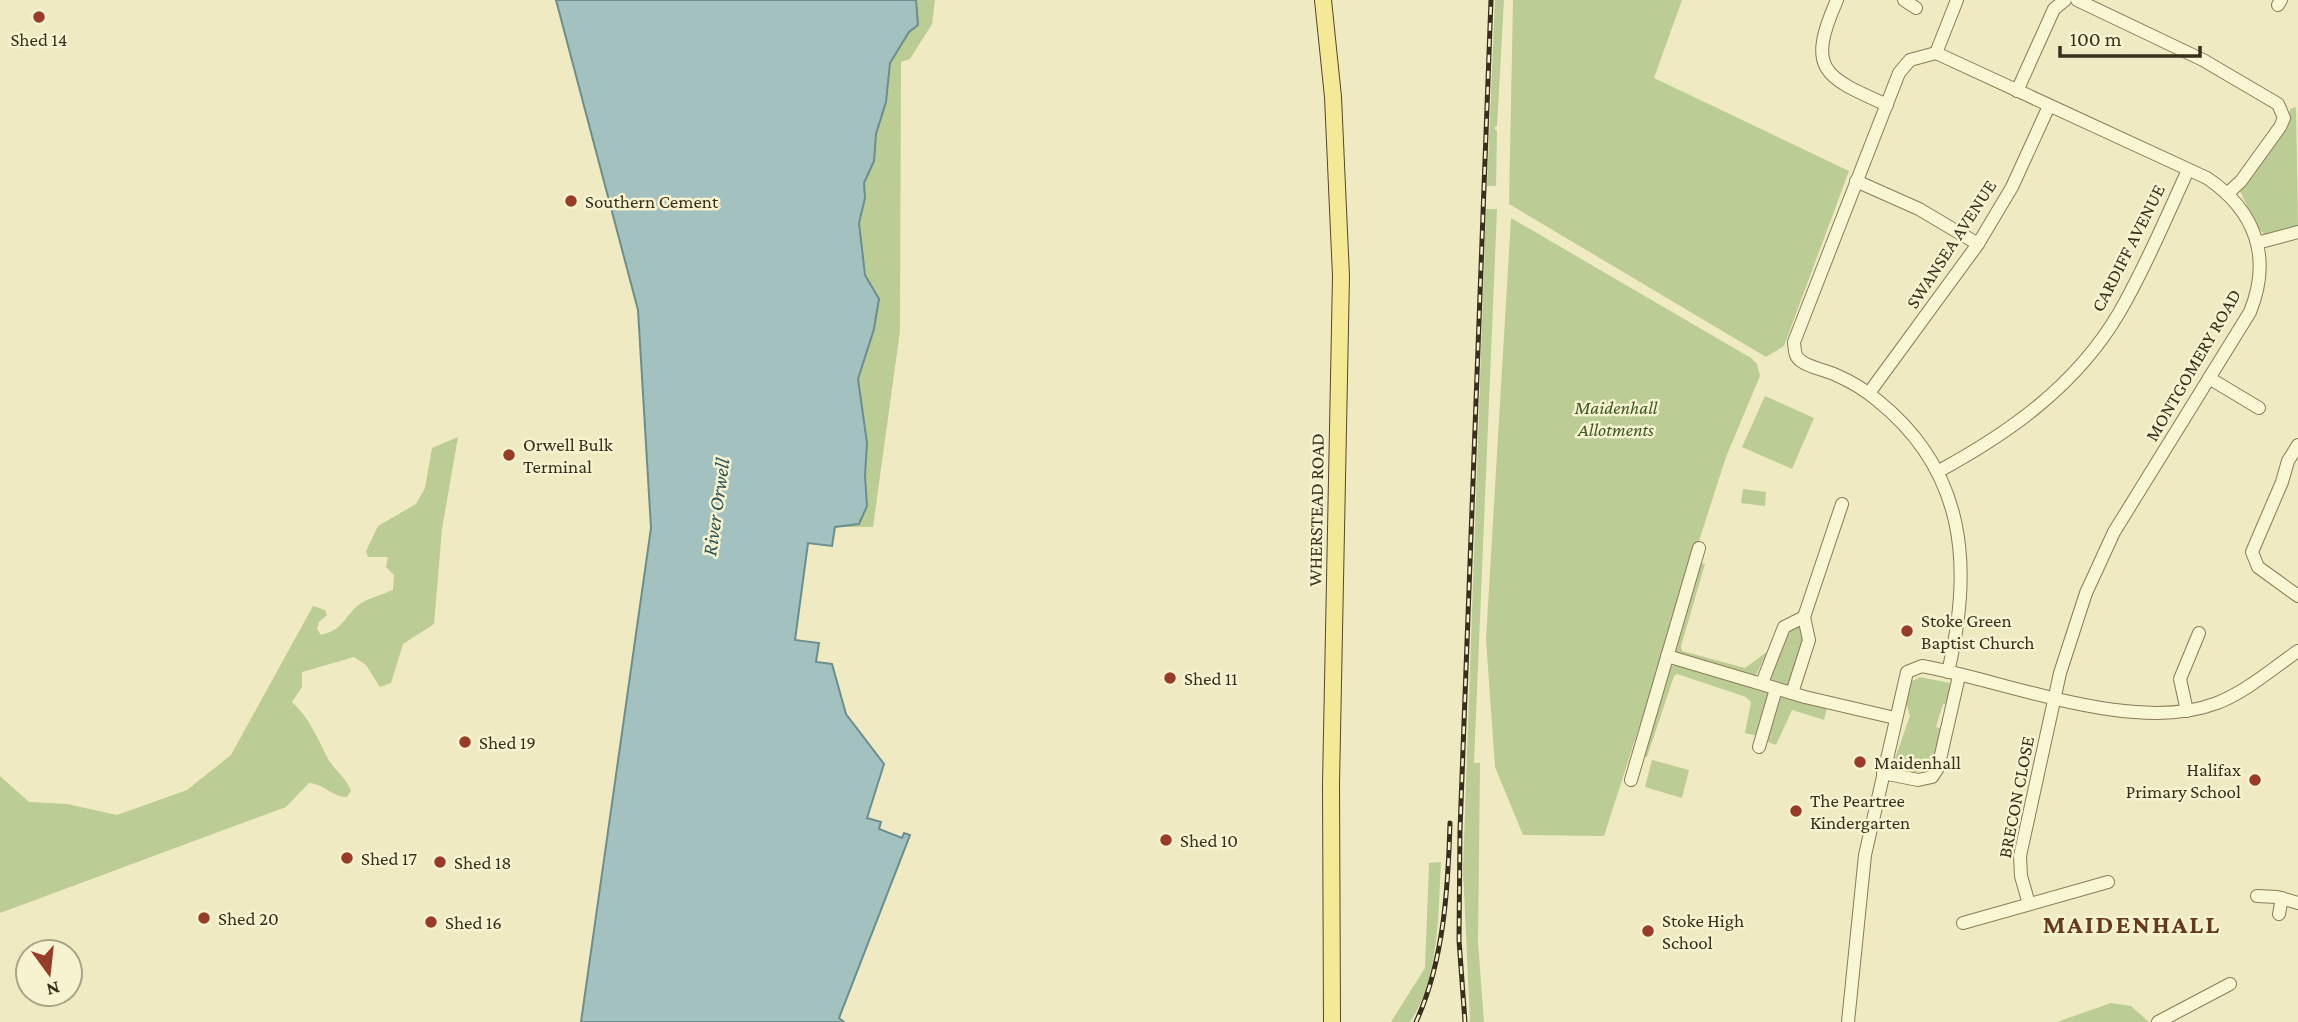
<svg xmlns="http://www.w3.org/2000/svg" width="2298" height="1022" font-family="'Crimson Pro',serif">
<rect width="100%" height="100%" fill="#efeac1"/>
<g fill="#bbcd94">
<path d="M 903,0 L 935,0 L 932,24 L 910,59 L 901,62 L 900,331 L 873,527 L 835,527 L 840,248 Z"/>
<path d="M 1495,0 L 1504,0 L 1497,126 L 1494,128 L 1497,131 L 1496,186 L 1487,186 Z"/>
<path d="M 1513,0 L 1682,0 L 1654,78 L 1849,171 L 1784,346 L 1766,357 L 1509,204 Z"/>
<path d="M 2296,107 L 2298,228 L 2265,235 L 2257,227 L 2240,191 C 2254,168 2291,135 2290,109 Z"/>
<path d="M 1486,209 L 1497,209 L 1474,763 L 1480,763 L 1478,942 L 1484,1022 L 1470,1022 L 1463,870 Z"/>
<path d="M 1511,218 L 1751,358 L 1757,364 L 1760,376 L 1726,457 L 1604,836 L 1523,835 L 1495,767 L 1486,639 Z"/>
<path d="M 1765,396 L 1814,418 L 1792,469 L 1742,447 Z"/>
<path d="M 458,437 L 442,529 L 434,624 L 403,644 L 391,683 L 380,687 L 366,665 L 354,657 L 302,672 L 302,687 L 292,702 C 309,717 318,739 328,759 C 335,771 346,777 351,791 L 347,797 C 332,797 325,784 309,783 L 286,807 L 0,913 L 0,776 L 29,802 L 67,804 L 117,815 L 187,790 L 231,755 L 313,606 L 325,610 L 327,615 L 319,622 L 317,629 L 321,635 C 343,629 342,621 356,607 C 364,599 382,595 393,590 L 394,575 L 386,567 L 388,557 L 368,557 L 366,551 L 378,526 L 416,504 L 425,488 L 432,448 Z"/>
<path d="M 1743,489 L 1766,492 L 1765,506 L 1741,503 Z"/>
<path d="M 1698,563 L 1705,564 L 1681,646 L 1682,651 L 1745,668 L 1768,651 L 1755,677 L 1675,652 L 1674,646 Z"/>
<path d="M 1799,624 L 1804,629 L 1805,637 L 1788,686 L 1771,683 L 1770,672 L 1787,630 Z"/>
<path d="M 1679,664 L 1768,693 L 1770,698 L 1758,736 L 1745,733 L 1751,702 L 1746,697 L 1677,674 L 1674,676 L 1647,757 L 1639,755 L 1669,667 Z"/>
<path d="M 1920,677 L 1950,683 L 1948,704 L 1943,704 L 1936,727 L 1943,729 L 1931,768 L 1914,773 L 1897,766 L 1894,761 L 1910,716 L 1906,702 L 1912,681 Z"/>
<path d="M 1782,696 L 1827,708 L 1824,720 L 1792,710 L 1776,745 L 1768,742 C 1763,731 1773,704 1782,696 Z"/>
<path d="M 1652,760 L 1689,770 L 1682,798 L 1645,787 Z"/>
<path d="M 1441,862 C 1438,913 1440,978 1410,1022 L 1391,1022 L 1425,968 L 1429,863 Z"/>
<path d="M 2111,1003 L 2131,1006 L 2149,1022 L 2057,1022 Z"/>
</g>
<path fill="#a3c1be" stroke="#6a8f8d" stroke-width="2" d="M 556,0 L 916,0 L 918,25 L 909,32 L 890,63 L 886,102 L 876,134 L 874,161 L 864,183 L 865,198 L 859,223 L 865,275 L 879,299 L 874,329 L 858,379 L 867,443 L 865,476 L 867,506 L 859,524 L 835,527 L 832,546 L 808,543 L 795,640 L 819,643 L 816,662 L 832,664 L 846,714 L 884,764 L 867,818 L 881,822 L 879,829 L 902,838 L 904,833 L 910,835 L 839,1018 L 844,1022 L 581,1022 L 651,528 L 638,310 Z"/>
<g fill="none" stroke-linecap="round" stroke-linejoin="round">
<defs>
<g id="minor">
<path d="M 1837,0 C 1806,70 1824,77 1887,105"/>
<path d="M 1904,0 L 1916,8"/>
<path d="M 2077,0 L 2203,60 L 2278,104 L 2284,118 L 2280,127 L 2241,181 L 2228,193"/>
<path d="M 2278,5 L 2281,0"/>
<path d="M 1936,53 L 1957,0"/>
<path d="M 2017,91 L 2054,9 L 2065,0"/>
<path d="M 1856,181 L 1919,209 L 1978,244"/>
<path d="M 2257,243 L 2298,232"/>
<path d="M 2209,378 L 2259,408"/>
<path d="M 1869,393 L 1978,244 L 2012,187 L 2049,106"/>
<path d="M 2298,445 L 2288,461 L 2282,482 L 2252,552 L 2258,567 L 2298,596"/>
<path d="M 1937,472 C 2009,433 2076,386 2119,313 C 2145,268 2166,218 2188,170"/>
<path d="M 1804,617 L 1842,504"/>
<path d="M 1667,656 L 1805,697 L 1895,718"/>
<path d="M 1948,672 C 1973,568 1967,472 1877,400 C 1865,390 1850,381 1836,375 C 1826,370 1810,368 1801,361 C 1794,356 1795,350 1794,342 L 1899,73 L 1910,60 L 1936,53 L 2207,178 C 2256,211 2272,258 2250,312 L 2114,532 L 2086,593 L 2060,673 L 2020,856 L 2021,876 L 2029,904"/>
<path d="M 1762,683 L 1784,627 L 1804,617 L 1809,640 L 1792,693"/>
<path d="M 2187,711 L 2180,679 L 2199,633"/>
<path d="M 1759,747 L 1776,689"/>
<path d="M 1883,773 L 1918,780 L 1932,777 L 1938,768 L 1959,676"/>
<path d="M 1631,780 L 1699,548"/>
<path d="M 2257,896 L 2277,897 L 2298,903"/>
<path d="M 2279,914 L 2282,898"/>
<path d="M 1963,923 L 2108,882"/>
<path d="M 1848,1022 L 1865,855 L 1907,672 L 1922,666 C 2007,681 2134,735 2217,703 C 2246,692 2273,668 2298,651"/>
<path d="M 2158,1022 L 2230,984"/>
</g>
<path id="major" d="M 1323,0 L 1333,97 L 1341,276 L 1331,784 L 1332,1022"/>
</defs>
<use href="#minor" stroke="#887b58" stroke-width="14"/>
<use href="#major" stroke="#56482c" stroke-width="18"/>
<use href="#minor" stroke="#f9f6d4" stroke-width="12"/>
<use href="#major" stroke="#f3e997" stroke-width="16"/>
<defs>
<g id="rail">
<path d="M 1416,1022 C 1444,961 1448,889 1450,823"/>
<path d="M 1465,1022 L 1459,940 L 1460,830 L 1491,0"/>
</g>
</defs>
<use href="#rail" stroke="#382f1d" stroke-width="5"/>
<use href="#rail" stroke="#f6f3d0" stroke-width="2.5" stroke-dasharray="8" stroke-linecap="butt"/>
</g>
<g fill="#993c27" stroke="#f6f3d0" stroke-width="2.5">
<circle cx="39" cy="17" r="7"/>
<circle cx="571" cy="201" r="7"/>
<circle cx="509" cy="455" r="7"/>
<circle cx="1907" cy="631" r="7"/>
<circle cx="1170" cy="678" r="7"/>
<circle cx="465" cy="742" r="7"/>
<circle cx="1860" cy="762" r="7"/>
<circle cx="2255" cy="780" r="7"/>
<circle cx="1796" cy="811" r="7"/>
<circle cx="1166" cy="840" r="7"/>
<circle cx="347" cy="858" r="7"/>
<circle cx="440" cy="862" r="7"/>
<circle cx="204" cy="918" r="7"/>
<circle cx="431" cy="922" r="7"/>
<circle cx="1648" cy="931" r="7"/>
</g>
<g text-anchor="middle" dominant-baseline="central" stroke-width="5" stroke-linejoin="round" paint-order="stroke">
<g font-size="19" fill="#382f1d" stroke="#f6f3d0" text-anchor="start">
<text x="39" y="39" text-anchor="middle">Shed 14</text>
<text x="585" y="201">Southern Cement</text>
<text x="523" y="444">Orwell Bulk<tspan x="523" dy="22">Terminal</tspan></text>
<text x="1921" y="620">Stoke Green<tspan x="1921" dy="22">Baptist Church</tspan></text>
<text x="1184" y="678">Shed 11</text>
<text x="479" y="742">Shed 19</text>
<text x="1874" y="762">Maidenhall</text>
<text x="2241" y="769" text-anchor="end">Halifax<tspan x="2241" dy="22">Primary School</tspan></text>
<text x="1810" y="800">The Peartree<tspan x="1810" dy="22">Kindergarten</tspan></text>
<text x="1180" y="840">Shed 10</text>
<text x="361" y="858">Shed 17</text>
<text x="454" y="862">Shed 18</text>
<text x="218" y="918">Shed 20</text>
<text x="1662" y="920">Stoke High<tspan x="1662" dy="22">School</tspan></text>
<text x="445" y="922">Shed 16</text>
</g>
<g font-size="19" fill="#382f1d" stroke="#f6f3d0">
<text transform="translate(1951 244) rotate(-57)">SWANSEA AVENUE</text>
<text transform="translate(2128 248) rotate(-63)">CARDIFF AVENUE</text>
<text transform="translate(2193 365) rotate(-60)">MONTGOMERY ROAD</text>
<text transform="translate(1316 510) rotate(-89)">WHERSTEAD ROAD</text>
<text transform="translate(2016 797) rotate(-79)">BRECON CLOSE</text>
</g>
<g font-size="19" font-style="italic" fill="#3e5523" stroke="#f6f3d0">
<text x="1616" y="407">Maidenhall<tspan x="1616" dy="22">Allotments</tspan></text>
</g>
<g font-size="21" font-style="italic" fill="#2b5258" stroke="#f6f3d0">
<text transform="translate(716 507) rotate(-82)">River Orwell</text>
</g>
<g font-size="26" font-weight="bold" letter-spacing="2" fill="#65391b" stroke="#f6f3d0">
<text x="2132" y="924">MAIDENHALL</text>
</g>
</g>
<g transform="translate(49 973) rotate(165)"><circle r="33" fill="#f6f3d0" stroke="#aaa588" stroke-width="2"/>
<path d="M0-5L12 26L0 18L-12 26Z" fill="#993c27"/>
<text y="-10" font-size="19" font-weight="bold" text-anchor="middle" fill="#382f1d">N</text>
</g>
<path d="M2060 46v10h140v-10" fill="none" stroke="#382f1d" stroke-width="3.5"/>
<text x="2070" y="46" font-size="21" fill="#382f1d" stroke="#f6f3d0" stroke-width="5" paint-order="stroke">100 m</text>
</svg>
